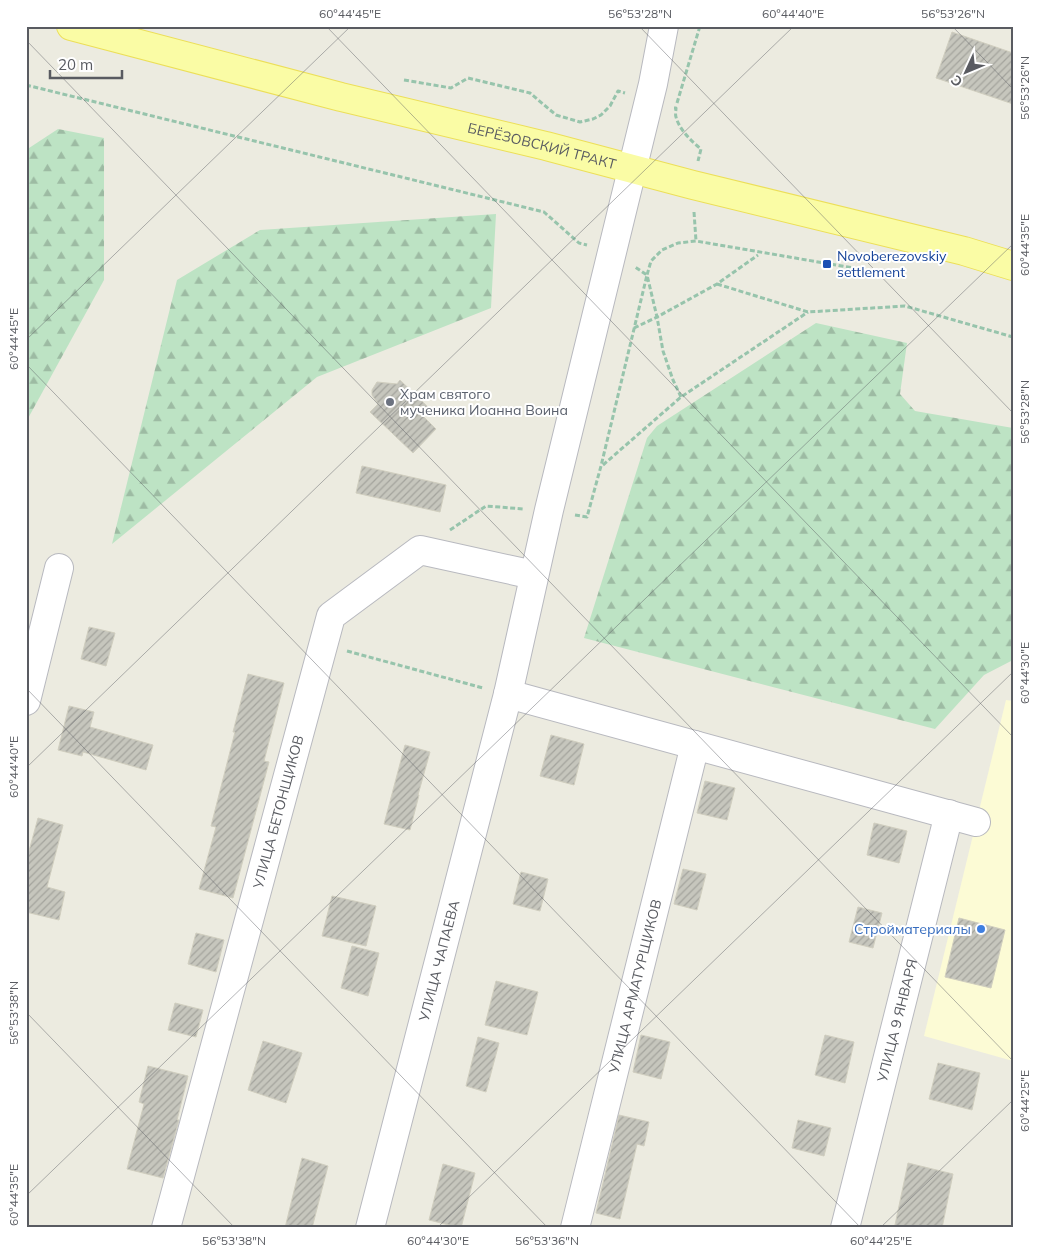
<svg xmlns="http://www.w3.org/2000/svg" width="1039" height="1254" font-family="Mulish,sans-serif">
<defs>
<pattern id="forest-firs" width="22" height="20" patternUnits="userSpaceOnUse" patternTransform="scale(1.25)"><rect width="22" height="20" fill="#bde3c4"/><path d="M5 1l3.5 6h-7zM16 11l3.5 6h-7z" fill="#9dbba3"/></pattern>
<pattern id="building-hatch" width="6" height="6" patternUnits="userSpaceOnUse" patternTransform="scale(1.25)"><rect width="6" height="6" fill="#c6c6bd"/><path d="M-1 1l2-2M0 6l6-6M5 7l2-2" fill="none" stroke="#a4a49d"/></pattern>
</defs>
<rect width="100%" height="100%" fill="#ecebe0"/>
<path fill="#fcfbd5" d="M 1006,700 L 1013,701 L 1013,1061 L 924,1036 Z"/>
<g fill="url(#forest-firs)">
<path d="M 58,129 L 104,138 L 104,280 L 26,422 L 26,150 Z"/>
<path d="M 496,214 L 491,308 L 317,377 L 112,544 L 177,280 L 260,230 Z"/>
<path d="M 816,323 L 907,343 L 900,394 L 915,411 L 1013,428 L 1013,660 L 984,675 L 935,729 L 584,638 L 647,438 L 657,426 Z"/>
</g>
<g fill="url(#building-hatch)" stroke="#d0cebf">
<path d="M 952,32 L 1013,53 L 1013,104 L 936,78 Z"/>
<path d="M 400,380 L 430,409 L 423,416 L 436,429 L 413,453 L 370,412 L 378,404 L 372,395 L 372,390 L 377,382 L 397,384 Z"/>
<path d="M 362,466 L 446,485 L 440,512 L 356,493 Z"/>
<path d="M 89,627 L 115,633 L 106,666 L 81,659 Z"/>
<path d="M 248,674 L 284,683 L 264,761 L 269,762 L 233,898 L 199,889 L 216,827 L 211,826 L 235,732 L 233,732 Z"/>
<path d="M 69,706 L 94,712 L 90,727 L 153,745 L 146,770 L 83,752 L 82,756 L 58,750 Z"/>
<path d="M 551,735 L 584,744 L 574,785 L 540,776 Z"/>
<path d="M 405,745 L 430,752 L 418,795 L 419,795 L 410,830 L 384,824 Z"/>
<path d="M 705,781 L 735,788 L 727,820 L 697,813 Z"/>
<path d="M 38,818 L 63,825 L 47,887 L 65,892 L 59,920 L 26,912 L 26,862 Z"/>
<path d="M 874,823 L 907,831 L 899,863 L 867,855 Z"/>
<path d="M 683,869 L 706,874 L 697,910 L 674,904 Z"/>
<path d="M 521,872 L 548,879 L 540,911 L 513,904 Z"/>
<path d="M 332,896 L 376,906 L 366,946 L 322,936 Z"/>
<path d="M 858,907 L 882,913 L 873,948 L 849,942 Z"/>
<path d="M 959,918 L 1005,930 L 991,988 L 945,977 Z"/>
<path d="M 196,933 L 224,940 L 216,972 L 188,964 Z"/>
<path d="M 352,946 L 379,953 L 368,996 L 341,988 Z"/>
<path d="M 496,981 L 538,992 L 527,1035 L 485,1025 Z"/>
<path d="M 175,1003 L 203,1010 L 196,1037 L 168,1030 Z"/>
<path d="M 641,1035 L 670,1042 L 661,1079 L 633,1072 Z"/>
<path d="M 825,1035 L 854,1042 L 845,1083 L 815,1075 Z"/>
<path d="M 478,1037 L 499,1043 L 486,1092 L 466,1086 Z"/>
<path d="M 263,1041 L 302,1053 L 286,1103 L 248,1090 Z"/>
<path d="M 938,1063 L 980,1073 L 972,1110 L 929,1099 Z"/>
<path d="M 148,1066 L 188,1076 L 177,1120 L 179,1120 L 163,1178 L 127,1169 L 144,1104 L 139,1102 Z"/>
<path d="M 619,1115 L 649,1122 L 644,1146 L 637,1144 L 620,1219 L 596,1213 Z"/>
<path d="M 798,1120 L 831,1128 L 824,1156 L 792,1148 Z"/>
<path d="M 302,1158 L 328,1166 L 312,1228 L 285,1228 Z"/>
<path d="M 908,1163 L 953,1174 L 942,1228 L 906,1228 L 895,1225 Z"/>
<path d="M 443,1164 L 475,1173 L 461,1228 L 429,1220 Z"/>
</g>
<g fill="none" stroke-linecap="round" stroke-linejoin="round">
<defs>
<g id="minor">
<path d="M 508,694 L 976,822"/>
<path d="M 26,701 L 59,568"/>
<path id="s1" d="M 166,1228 L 331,616 L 420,550 L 534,575"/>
<path id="s2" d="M 370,1228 L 508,694 L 549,510 L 653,84 L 664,26"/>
<path id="s3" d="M 575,1228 L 695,745"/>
<path id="s4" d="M 845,1228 L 949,814"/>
</g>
<g id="major">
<path id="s5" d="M 71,26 L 341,97 L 546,146 L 693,185 L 964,251 L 1013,266"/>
</g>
</defs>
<use href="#minor" stroke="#b8b9bf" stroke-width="30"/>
<use href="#major" stroke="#ecdf59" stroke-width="30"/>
<g stroke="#97c4ac" stroke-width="3" stroke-dasharray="5 2.5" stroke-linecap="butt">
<path d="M 404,80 L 451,88 L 468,78 L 530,93 L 556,115 L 580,122 L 593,119 L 601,115 L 610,106 L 618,91 L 625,93"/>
<path d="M 26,85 L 544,212 L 579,243 L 587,245"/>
<path d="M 677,103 L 700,26"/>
<path d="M 674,108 L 676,108 C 676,111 675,114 676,117 C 679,129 691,141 701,149 L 698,161"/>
<path d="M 694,212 L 696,241"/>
<path d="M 717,284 L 808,312 L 905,306 L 1013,337"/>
<path d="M 634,328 L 657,317 L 717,284 L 758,255"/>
<path d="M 681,397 L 673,380 L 663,351 L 657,317 L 647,275 L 651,261 L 662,250 L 678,243 L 696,241 L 865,270"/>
<path d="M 603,465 L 681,397 L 808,312"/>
<path d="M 575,515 L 587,517 L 601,466 L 647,275 L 635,267"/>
<path d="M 450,530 L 486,506 L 524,509"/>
<path d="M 347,651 L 483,688"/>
</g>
<use href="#minor" stroke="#fff" stroke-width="28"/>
<use href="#major" stroke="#fafca5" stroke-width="28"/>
</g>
<path fill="none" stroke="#595b61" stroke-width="1" stroke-opacity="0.45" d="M 326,26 L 1013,737M 639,26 L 1013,413M 952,26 L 1013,89M 26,40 L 1013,1061M 26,340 L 351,26M 26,364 L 861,1228M 26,688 L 548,1228M 26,768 L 794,26M 26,1012 L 235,1228M 26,1196 L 1013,244M 437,1228 L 1013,672M 880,1228 L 1013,1100"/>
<rect fill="#1a4fb4" stroke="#fff" stroke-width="2" x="822" y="259" width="10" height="10" rx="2.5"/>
<circle fill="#6b7280" stroke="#fff" stroke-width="2" cx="390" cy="402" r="5"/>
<circle fill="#3f7fe0" stroke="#fff" stroke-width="2" cx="981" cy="929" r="5"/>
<g text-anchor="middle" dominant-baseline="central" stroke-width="4" stroke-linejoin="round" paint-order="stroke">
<g font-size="14" fill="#595b61" stroke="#fff">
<text stroke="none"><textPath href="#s5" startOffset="486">БЕРЁЗОВСКИЙ ТРАКТ</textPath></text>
<text stroke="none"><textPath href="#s1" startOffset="431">УЛИЦА БЕТОНЩИКОВ</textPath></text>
<text stroke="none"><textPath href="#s2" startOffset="276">УЛИЦА ЧАПАЕВА</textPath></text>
<text stroke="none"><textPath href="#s3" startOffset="249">УЛИЦА АРМАТУРЩИКОВ</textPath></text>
<text stroke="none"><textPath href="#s4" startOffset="214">УЛИЦА 9 ЯНВАРЯ</textPath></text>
</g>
<g font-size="14" fill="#164399" stroke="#fff" text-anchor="start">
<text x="837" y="256">Novoberezovskiy<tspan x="837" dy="16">settlement</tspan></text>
</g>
<g font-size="14" fill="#5b616d" stroke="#fff" text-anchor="start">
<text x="400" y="394">Храм святого<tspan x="400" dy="16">мученика Иоанна Воина</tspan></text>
</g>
<g font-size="14" fill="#366cbe" stroke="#fff" text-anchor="end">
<text x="971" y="929">Стройматериалы</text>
</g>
</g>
<rect width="1039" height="1254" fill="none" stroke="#ffffff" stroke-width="55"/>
<g transform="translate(966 72) rotate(226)" stroke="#ffffff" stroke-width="4" paint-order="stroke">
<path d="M0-4L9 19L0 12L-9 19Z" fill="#595b61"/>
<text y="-8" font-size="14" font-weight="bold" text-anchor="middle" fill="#595b61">С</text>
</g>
<path d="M50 70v8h72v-8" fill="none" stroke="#595b61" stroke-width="2.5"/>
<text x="58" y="70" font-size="15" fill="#595b61" stroke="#ffffff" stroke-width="4" paint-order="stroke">20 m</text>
<rect x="28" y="28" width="984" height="1198" fill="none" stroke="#595b61" stroke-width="2"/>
<g font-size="12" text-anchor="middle" fill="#595b61">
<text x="350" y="18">60°44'45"E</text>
<text x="640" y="18">56°53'28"N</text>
<text x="793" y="18">60°44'40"E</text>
<text x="953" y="18">56°53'26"N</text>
<text transform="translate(1025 88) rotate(-90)" y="4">56°53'26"N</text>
<text transform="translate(1025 245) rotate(-90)" y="4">60°44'35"E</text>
<text transform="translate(14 339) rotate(-90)" y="4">60°44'45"E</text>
<text transform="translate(1025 412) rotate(-90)" y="4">56°53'28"N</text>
<text transform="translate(1025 673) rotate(-90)" y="4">60°44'30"E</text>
<text transform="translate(14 767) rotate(-90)" y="4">60°44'40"E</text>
<text transform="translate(14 1013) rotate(-90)" y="4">56°53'38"N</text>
<text transform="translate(1025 1101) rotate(-90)" y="4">60°44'25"E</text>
<text transform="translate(14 1195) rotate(-90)" y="4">60°44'35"E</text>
<text x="234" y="1245">56°53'38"N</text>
<text x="438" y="1245">60°44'30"E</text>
<text x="547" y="1245">56°53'36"N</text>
<text x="881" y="1245">60°44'25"E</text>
</g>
</svg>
